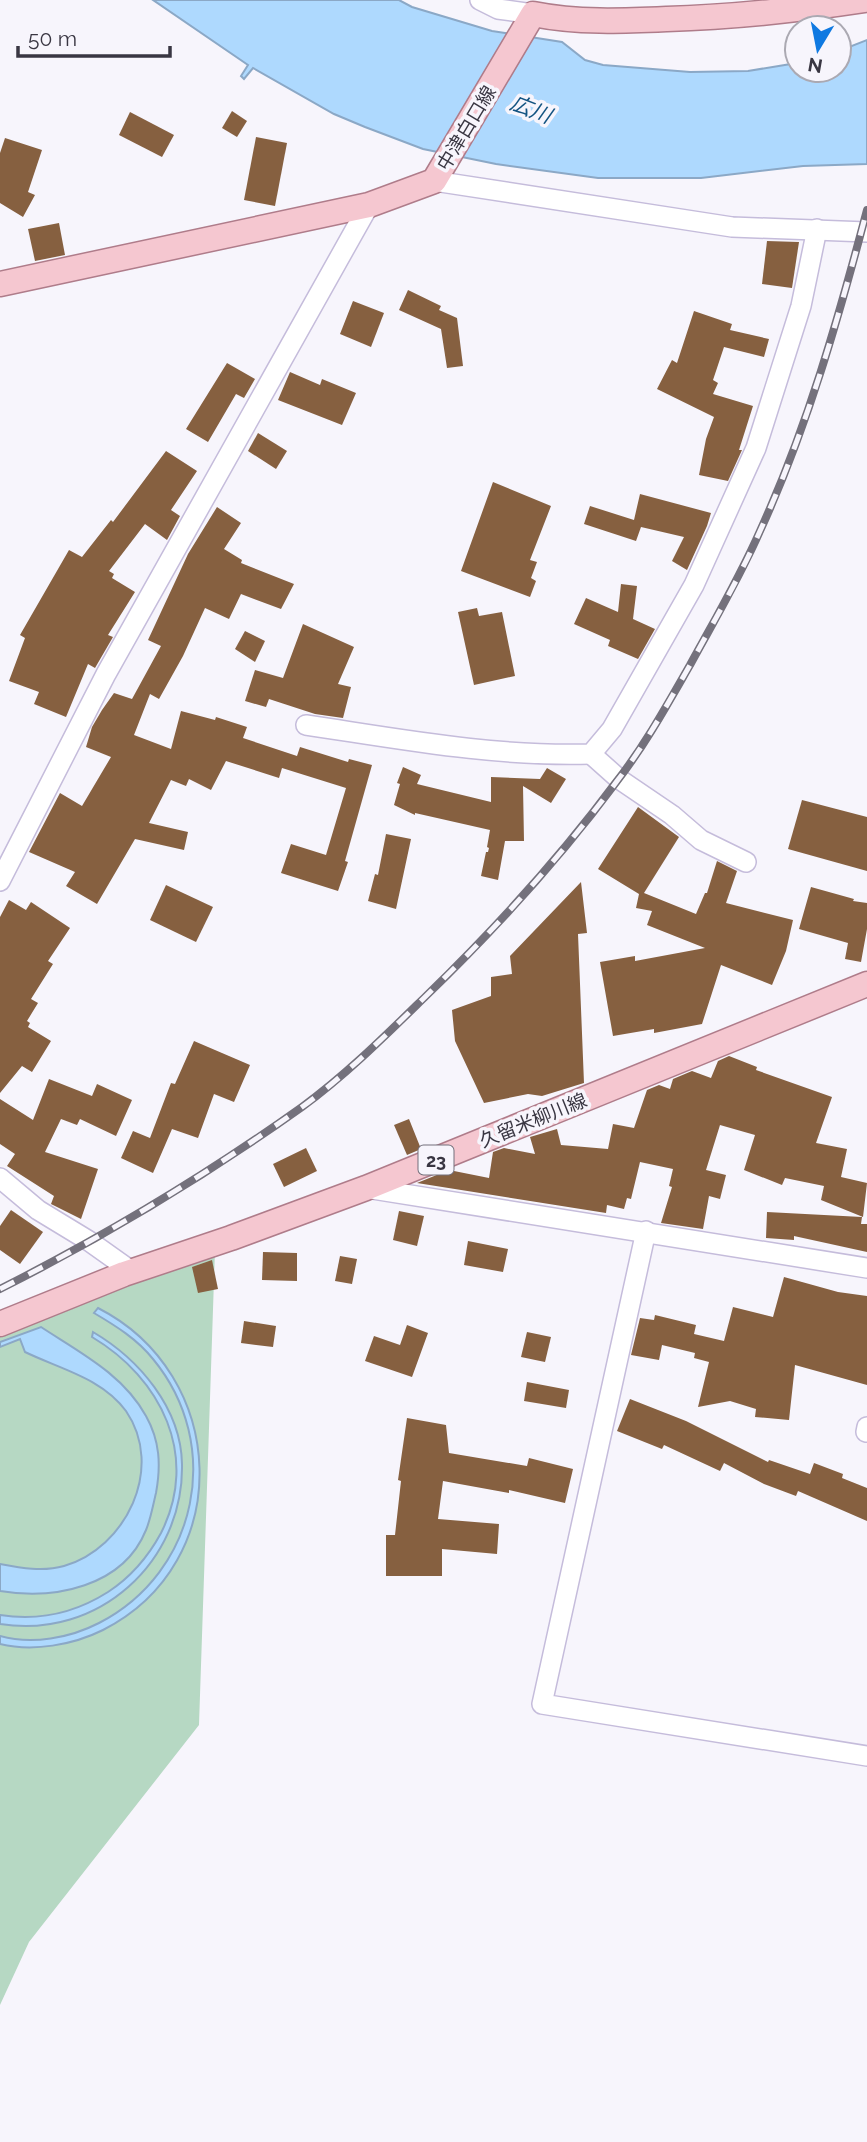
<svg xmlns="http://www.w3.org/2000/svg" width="867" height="2142" font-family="Raleway,'Noto Sans JP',sans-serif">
<rect width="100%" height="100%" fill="#f7f5fc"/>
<path fill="#b6d8c3" d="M 215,1250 L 199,1725 L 29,1942 L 0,2005 L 0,1337 Z"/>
<g fill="#aed9fe" stroke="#8ba8c6" stroke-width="2">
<path d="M 153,0 L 399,0 L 412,7 L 492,31 L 562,42 L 585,60 L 603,65 L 690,72 L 748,71 L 797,63 L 797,70 L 839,70 L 839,51 L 867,40 L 867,164 L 803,166 L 701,178 L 598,178 L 496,164 L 423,149 L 365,127 L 334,114 L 253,68 L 244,79 L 241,76 L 248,65 Z"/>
<path d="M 98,1308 C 228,1374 237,1562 103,1630 C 73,1645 33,1652 0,1644 L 0,1636 C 32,1645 70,1638 99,1623 C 198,1572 224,1445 153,1359 C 137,1339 116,1326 94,1313 Z"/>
<path d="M 41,1327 C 79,1352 123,1374 146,1416 C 160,1441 161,1465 156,1493 C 153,1505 151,1518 146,1530 C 123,1587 54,1600 0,1591 L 0,1564 C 21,1568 43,1572 64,1566 C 126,1548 165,1468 126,1411 C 102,1378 60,1369 25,1352 L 20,1339 L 0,1347 L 0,1342 Z"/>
<path d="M 93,1332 C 139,1359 181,1408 182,1464 C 184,1562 98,1640 0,1624 L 0,1615 C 38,1621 75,1613 108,1592 C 131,1577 148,1557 161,1533 C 200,1456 161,1378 92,1337 Z"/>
</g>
<g fill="#866040">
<path d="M 232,111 L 247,121 L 237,137 L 222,128 Z"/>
<path d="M 130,112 L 174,135 L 162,157 L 119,135 Z"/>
<path d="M 256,137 L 287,143 L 275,206 L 244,200 Z"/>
<path d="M 5,138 L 42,150 L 28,192 L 35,195 L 23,217 L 0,203 L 0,153 Z"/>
<path d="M 59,223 L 65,255 L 35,261 L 28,229 Z"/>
<path d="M 767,241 L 799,242 L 792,288 L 762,284 Z"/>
<path d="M 408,290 L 441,306 L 439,310 L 457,318 L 463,366 L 447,368 L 441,329 L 399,310 Z"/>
<path d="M 353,301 L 384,313 L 371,347 L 340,334 Z"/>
<path d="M 694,311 L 732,324 L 730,330 L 769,339 L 764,357 L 724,347 L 713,380 L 718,383 L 713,394 L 753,406 L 739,450 L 742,450 L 728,481 L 699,475 L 706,439 L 714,417 L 657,389 L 672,360 L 677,363 Z"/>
<path d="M 227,363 L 255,379 L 244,398 L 236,394 L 208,442 L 186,429 Z"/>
<path d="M 290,372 L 320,385 L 322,379 L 356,393 L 342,425 L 278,400 Z"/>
<path d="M 258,433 L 287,451 L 276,469 L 248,451 Z"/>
<path d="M 166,451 L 197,471 L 171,510 L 180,516 L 167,540 L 145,524 L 109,571 L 114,574 L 112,578 L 135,592 L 108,635 L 113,637 L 95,668 L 88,664 L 66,717 L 34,704 L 39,692 L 9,681 L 25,638 L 20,635 L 69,550 L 82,557 L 111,520 L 113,522 Z"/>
<path d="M 493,482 L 551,506 L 530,560 L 537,562 L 531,578 L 536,581 L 530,597 L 461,571 Z"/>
<path d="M 640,494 L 711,513 L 707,526 L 687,570 L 672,561 L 684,537 L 641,527 L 636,541 L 584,524 L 590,506 L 634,520 Z"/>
<path d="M 217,507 L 241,523 L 224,549 L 242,560 L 241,563 L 294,584 L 281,609 L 241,594 L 229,619 L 205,608 L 183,656 L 159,699 L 150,694 L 134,735 L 171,749 L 181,711 L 215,720 L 216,717 L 247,727 L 243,738 L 297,756 L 300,747 L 348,762 L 349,759 L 372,765 L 345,861 L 348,862 L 338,891 L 281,873 L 291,844 L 326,855 L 346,788 L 282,768 L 279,778 L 226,761 L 211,790 L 189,779 L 186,786 L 171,780 L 149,823 L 188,832 L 184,850 L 135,839 L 97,904 L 66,886 L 75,872 L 29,852 L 60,793 L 82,806 L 111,757 L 86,747 L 92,727 L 102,710 L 114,693 L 132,699 L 161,646 L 148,640 L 188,554 Z"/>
<path d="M 621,584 L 637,586 L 633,619 L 655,629 L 638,659 L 608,646 L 610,640 L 574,624 L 586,598 L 618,612 Z"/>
<path d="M 477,608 L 479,616 L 502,612 L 515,676 L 474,685 L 458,612 Z"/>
<path d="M 303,624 L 354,647 L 338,684 L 351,687 L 343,718 L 315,714 L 269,699 L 266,707 L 245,701 L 255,670 L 283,678 Z"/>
<path d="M 245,631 L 265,641 L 255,662 L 235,649 Z"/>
<path d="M 403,767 L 421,775 L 417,784 L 491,802 L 491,777 L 540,779 L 547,768 L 566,779 L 551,803 L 523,786 L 524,841 L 505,841 L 498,880 L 481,876 L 486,852 L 488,852 L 489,848 L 487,847 L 490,830 L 415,813 L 415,815 L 394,805 L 400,784 L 397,783 Z"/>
<path d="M 802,800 L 867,817 L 867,871 L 788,849 Z"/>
<path d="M 638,807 L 679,837 L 644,893 L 696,914 L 705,893 L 707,893 L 717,861 L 737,871 L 726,903 L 793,920 L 786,951 L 772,985 L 721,965 L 702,1024 L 654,1033 L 654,1029 L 613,1036 L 600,962 L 635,956 L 635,961 L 705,948 L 647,925 L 652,911 L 636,908 L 639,894 L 598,869 Z"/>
<path d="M 386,834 L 411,839 L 396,909 L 368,901 L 375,874 L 378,875 Z"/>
<path d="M 581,882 L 587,933 L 578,934 L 584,1083 L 542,1096 L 528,1094 L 484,1103 L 455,1041 L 452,1010 L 491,996 L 491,977 L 512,974 L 510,956 Z"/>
<path d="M 166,885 L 213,907 L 196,942 L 150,920 Z"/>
<path d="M 811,887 L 854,899 L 853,901 L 867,903 L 867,929 L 861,962 L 845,959 L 848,943 L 799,929 Z"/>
<path d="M 9,900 L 26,910 L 31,902 L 70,928 L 48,961 L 53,964 L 31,999 L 38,1003 L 27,1021 L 30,1023 L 28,1027 L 51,1041 L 32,1072 L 22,1066 L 0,1093 L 0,917 Z"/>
<path d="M 194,1041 L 250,1065 L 234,1102 L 214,1094 L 198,1138 L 172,1129 L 153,1173 L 121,1158 L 133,1131 L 150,1138 L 171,1083 L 175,1084 Z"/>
<path d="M 729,1056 L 757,1067 L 756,1070 L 832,1097 L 816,1143 L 847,1149 L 841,1177 L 867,1183 L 863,1217 L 821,1200 L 824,1186 L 785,1178 L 782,1185 L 744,1170 L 755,1135 L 720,1125 L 706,1170 L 726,1175 L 720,1199 L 709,1196 L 703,1229 L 661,1223 L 672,1187 L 669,1186 L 673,1169 L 640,1162 L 631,1199 L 627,1198 L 624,1209 L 607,1205 L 606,1213 L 417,1183 L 449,1170 L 489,1178 L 493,1152 L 504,1148 L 535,1154 L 530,1137 L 557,1129 L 561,1145 L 608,1149 L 613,1124 L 634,1128 L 647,1090 L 659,1085 L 670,1089 L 673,1079 L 692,1071 L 711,1078 L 718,1061 Z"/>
<path d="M 49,1079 L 92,1096 L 97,1084 L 132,1100 L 116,1136 L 80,1119 L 77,1125 L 61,1119 L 45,1152 L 98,1169 L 81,1219 L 51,1204 L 54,1196 L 7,1166 L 15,1154 L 0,1144 L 0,1099 L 33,1120 Z"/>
<path d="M 409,1119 L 421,1149 L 407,1155 L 394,1125 Z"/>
<path d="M 306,1148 L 317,1171 L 284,1187 L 273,1164 Z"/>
<path d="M 11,1210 L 43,1232 L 20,1264 L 0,1250 L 0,1226 Z"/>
<path d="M 399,1211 L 424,1216 L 417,1246 L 393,1240 Z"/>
<path d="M 767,1212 L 862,1217 L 861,1224 L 867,1224 L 867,1252 L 794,1236 L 794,1240 L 766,1238 Z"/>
<path d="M 468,1241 L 508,1249 L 503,1272 L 464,1265 Z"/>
<path d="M 263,1252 L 297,1253 L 297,1281 L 262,1280 Z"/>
<path d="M 340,1256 L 357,1259 L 352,1284 L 335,1281 Z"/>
<path d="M 212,1260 L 218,1289 L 198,1293 L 192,1267 Z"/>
<path d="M 784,1277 L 838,1292 L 867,1296 L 867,1385 L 795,1365 L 789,1420 L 755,1417 L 756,1409 L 730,1401 L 698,1407 L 709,1362 L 694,1358 L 695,1353 L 662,1345 L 659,1360 L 631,1355 L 640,1318 L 654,1320 L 655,1315 L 696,1325 L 694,1334 L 724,1341 L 733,1307 L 773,1317 Z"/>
<path d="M 244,1321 L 276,1326 L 273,1347 L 241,1343 Z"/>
<path d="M 407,1325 L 428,1333 L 412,1377 L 365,1361 L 374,1336 L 400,1345 Z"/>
<path d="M 527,1332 L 551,1337 L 545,1362 L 521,1357 Z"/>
<path d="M 527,1382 L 569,1390 L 566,1408 L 524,1401 Z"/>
<path d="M 630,1399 L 686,1421 L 768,1462 L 769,1460 L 810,1474 L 814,1463 L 843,1474 L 842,1478 L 867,1488 L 867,1521 L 798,1491 L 796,1496 L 764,1484 L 724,1463 L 720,1471 L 664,1445 L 662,1449 L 617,1431 Z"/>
<path d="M 407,1418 L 446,1425 L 449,1453 L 527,1466 L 529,1458 L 573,1469 L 565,1503 L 509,1490 L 509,1493 L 443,1481 L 438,1519 L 499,1524 L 497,1554 L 442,1549 L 442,1576 L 386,1576 L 386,1535 L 395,1535 L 401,1481 L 398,1480 Z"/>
</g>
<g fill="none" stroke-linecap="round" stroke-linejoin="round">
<defs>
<g id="minor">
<path d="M 480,0 L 498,9 L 533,14"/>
<path d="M 434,181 L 732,227 L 867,232"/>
<path d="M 306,725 C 400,739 495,757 591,754 L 612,729 L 694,585 L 756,448 L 801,306 L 817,229"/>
<path d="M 591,754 L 619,779 L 672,815 L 701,840 L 746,862"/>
<path d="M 0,881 L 106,674 L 369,205"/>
<path d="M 0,1178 L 38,1210 L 89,1241 L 127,1268 L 124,1274"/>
<path d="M 366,1188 L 867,1268"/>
<path d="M 646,1231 L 542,1704 L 867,1756"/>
<path d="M 866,1432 L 867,1427"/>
</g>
<g id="major">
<path d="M 0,284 L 369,205 L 434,181 L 533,14 C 578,23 622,21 667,19 C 734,17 799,10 865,0"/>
<path d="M 0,1324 L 124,1274 L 231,1238 L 366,1188 L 867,984"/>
</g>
</defs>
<use href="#minor" stroke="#c5bcdb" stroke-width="22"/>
<use href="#major" stroke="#af7c8a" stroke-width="27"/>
<use href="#minor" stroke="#fff" stroke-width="19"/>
<use href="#major" stroke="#f5c7d0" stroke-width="24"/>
<defs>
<path id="rail" d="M 0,1289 C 103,1237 208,1174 302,1107 C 347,1074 386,1035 426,996 C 495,929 560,858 617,781 C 645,745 667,705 690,665 C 714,621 740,577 760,531 C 807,428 838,320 867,210"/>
</defs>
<use href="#rail" stroke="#74717c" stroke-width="8"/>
<use href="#rail" stroke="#f7f5fc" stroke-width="5" stroke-dasharray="16" stroke-linecap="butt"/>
</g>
<g text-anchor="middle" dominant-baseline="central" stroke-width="7" stroke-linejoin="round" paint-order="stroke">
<rect fill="#f7f5fc" stroke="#726f7a" stroke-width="2" x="418.5" y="1145.5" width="35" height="29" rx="5"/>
<g font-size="18" font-weight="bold" fill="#393642">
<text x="436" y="1160">23</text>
</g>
<g font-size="19" fill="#393642" stroke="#f7f5fc">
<text transform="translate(466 128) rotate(-59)">中津白口線</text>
<text transform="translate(533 1120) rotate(-22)">久留米柳川線</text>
</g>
<g font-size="21" font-style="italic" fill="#145482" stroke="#f7f5fc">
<text transform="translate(531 109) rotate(21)">広川</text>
</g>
</g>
<g transform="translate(818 49) rotate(190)"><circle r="33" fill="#f7f5fc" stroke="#aba9b2" stroke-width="2"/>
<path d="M0-5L12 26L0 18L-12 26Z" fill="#0f79e1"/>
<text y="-10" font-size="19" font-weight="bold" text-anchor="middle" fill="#393642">N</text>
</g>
<path d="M18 46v10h152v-10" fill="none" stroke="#393642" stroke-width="3.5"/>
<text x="28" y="46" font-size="21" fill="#393642" stroke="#f7f5fc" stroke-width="5" paint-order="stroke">50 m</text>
</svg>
